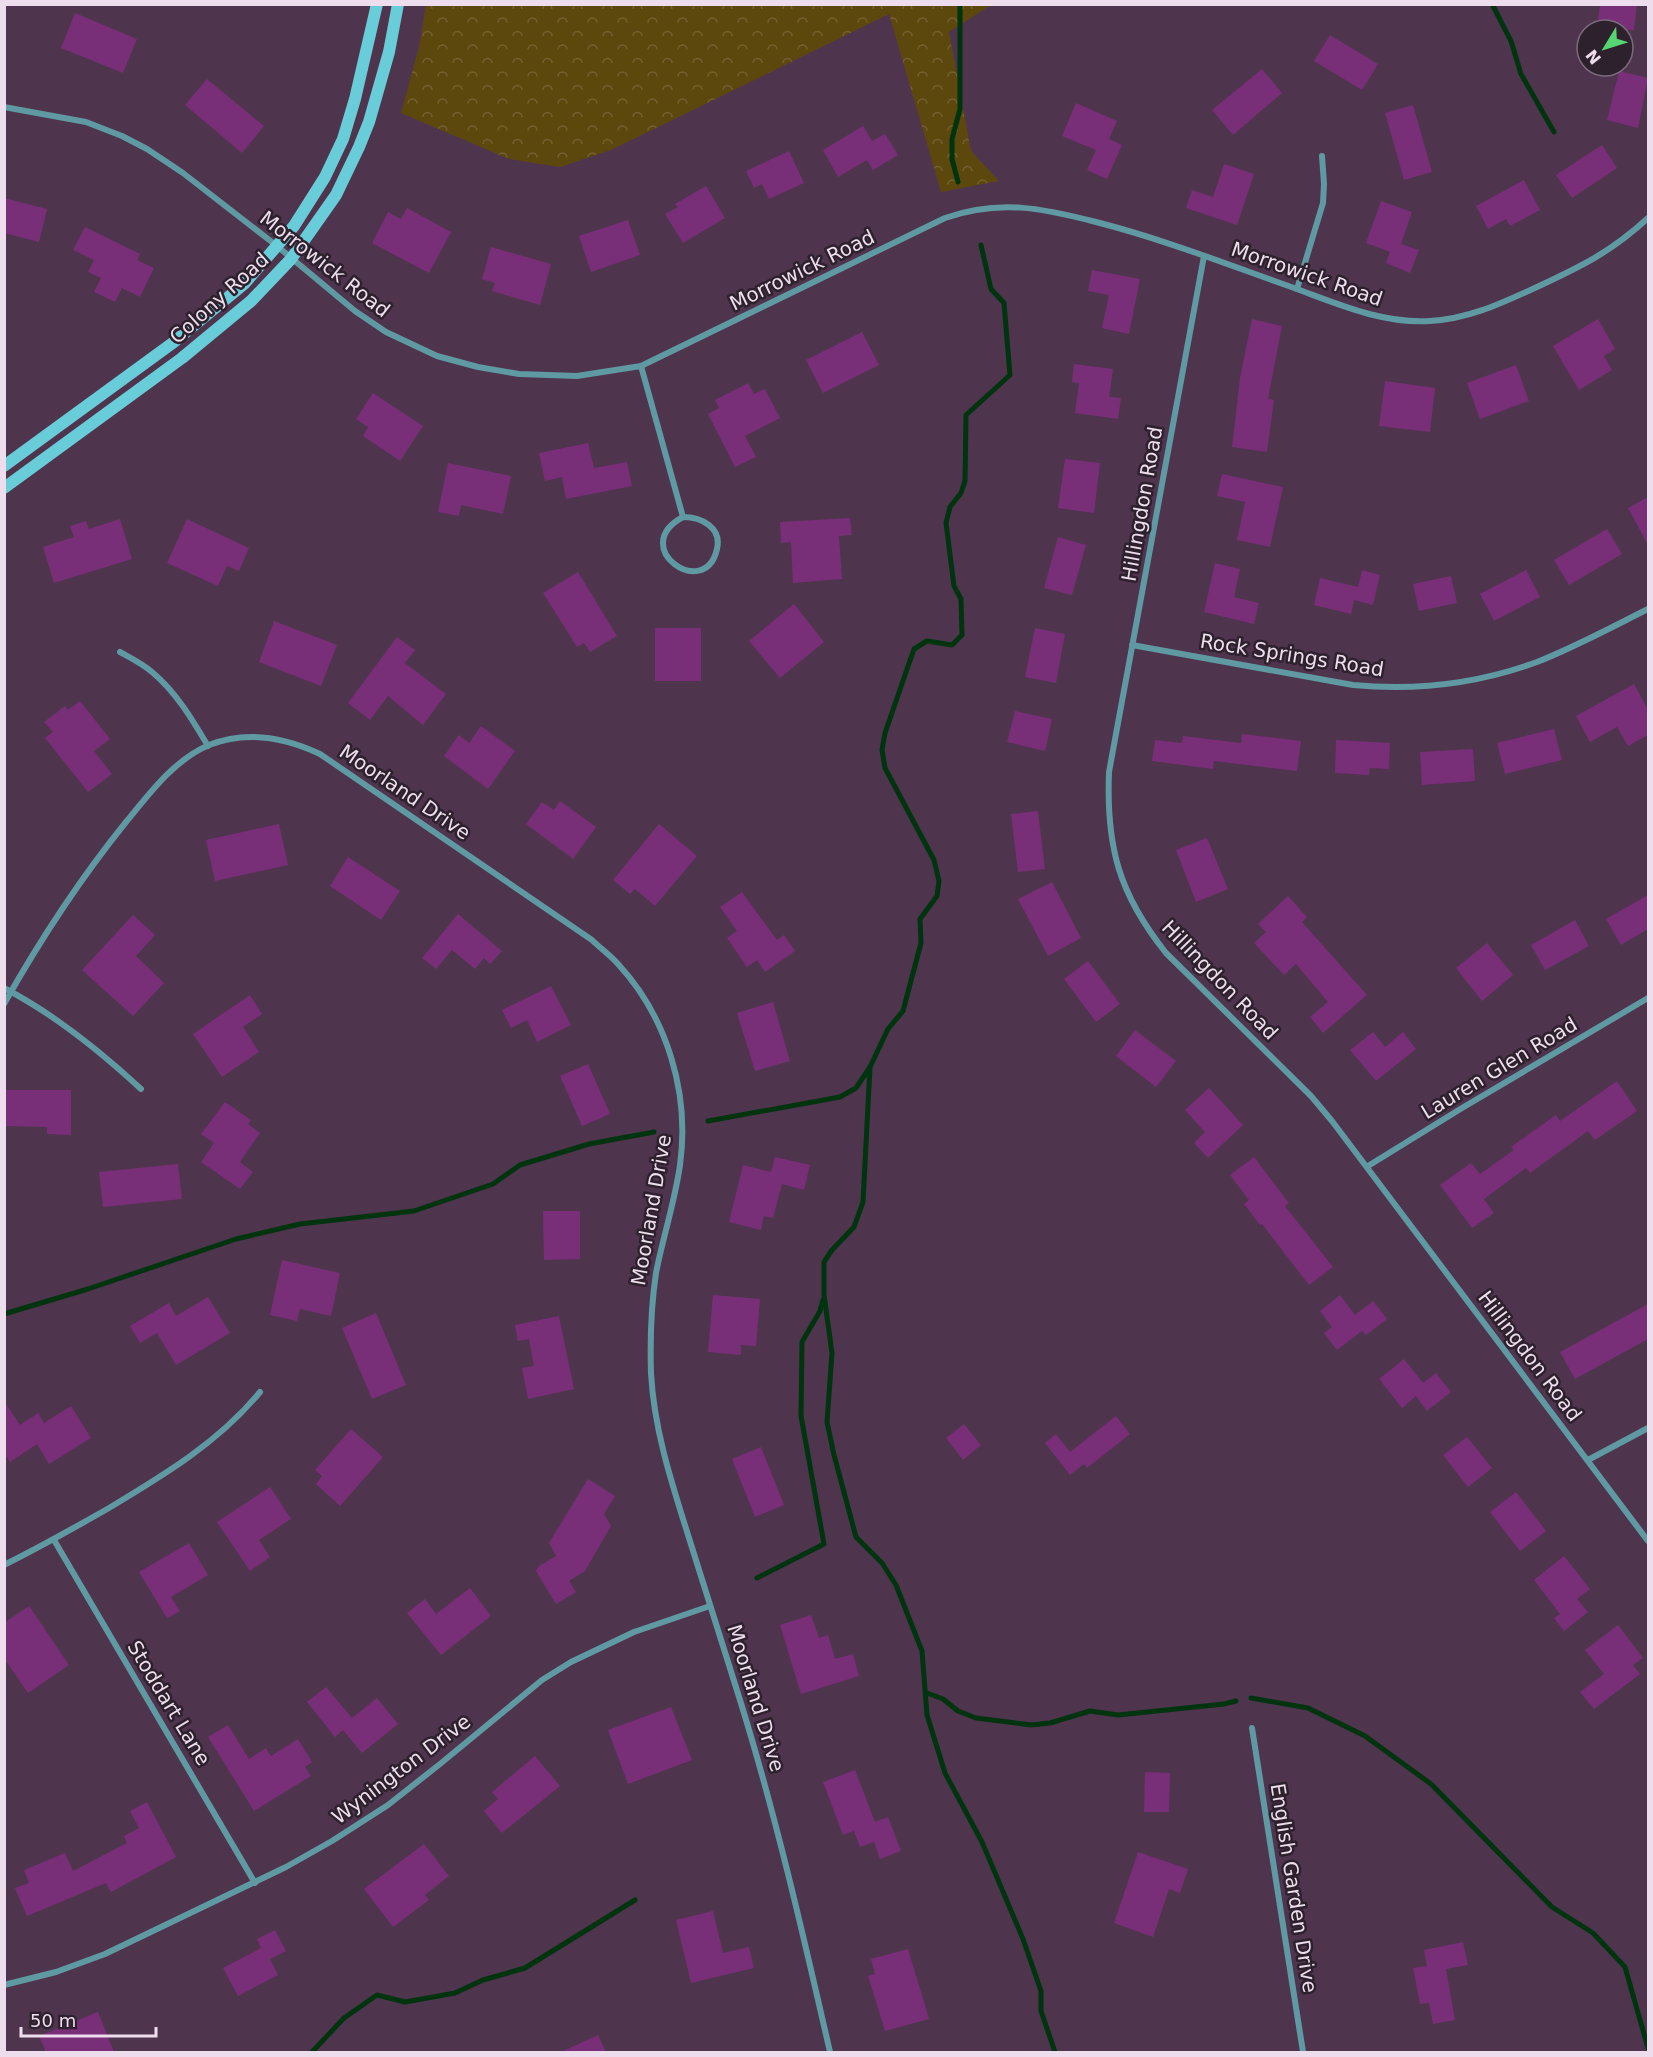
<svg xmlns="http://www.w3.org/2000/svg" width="1653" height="2057" font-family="'DejaVu Sans',sans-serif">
<defs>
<pattern id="forest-crowns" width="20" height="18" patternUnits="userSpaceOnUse" patternTransform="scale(1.5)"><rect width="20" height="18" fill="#5c470d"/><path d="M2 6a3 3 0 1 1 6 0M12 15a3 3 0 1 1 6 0" fill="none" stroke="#746131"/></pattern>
</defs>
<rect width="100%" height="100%" fill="#4f344e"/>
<path fill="url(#forest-crowns)" d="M 426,4 L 991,5 L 949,32 L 971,151 L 999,181 L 941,192 L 889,14 L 611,150 L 560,167 L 509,159 L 401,113 L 420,43 Z"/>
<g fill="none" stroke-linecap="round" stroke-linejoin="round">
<g stroke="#00340e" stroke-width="5">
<path d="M 1492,4 L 1511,41 L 1521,74 L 1554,132"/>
<path d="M 958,182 L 952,159 L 952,139 L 960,109 L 960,4"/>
<path d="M 870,1067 L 863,1202 L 854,1227 L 832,1250 L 824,1262 L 824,1295 L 832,1353 L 827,1422 L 834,1455 L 856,1537 L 882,1563 L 896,1585 L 922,1651 L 927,1715 L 945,1773 L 982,1842 L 1023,1939 L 1041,1991 L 1041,2011 L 1055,2052"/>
<path d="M 708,1121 L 840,1097 L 856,1088 L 870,1067 L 888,1029 L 903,1011 L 921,943 L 920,919 L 937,896 L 939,881 L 934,860 L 885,768 L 882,750 L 885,733 L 914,649 L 927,641 L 952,645 L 962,635 L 961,599 L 954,586 L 946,523 L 950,507 L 961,493 L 965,481 L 966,415 L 1010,375 L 1004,303 L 991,289 L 981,245"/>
<path d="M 4,1314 L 88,1289 L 236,1239 L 300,1224 L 414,1211 L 493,1184 L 520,1165 L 589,1144 L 654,1132"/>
<path d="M 757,1578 L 824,1544 L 801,1416 L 802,1342 L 820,1311 L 823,1300"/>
<path d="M 927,1693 L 943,1699 L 958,1711 L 976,1718 L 1031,1725 L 1050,1723 L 1090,1711 L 1118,1715 L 1224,1704 L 1236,1701"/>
<path d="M 1251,1698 L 1308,1708 L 1365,1736 L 1431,1784 L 1552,1907 L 1593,1933 L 1625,1967 L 1648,2048"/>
<path d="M 312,2052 L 344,2018 L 377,1995 L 405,2002 L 455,1993 L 483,1980 L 525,1968 L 635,1900"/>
</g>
</g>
<g fill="#782f78">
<path d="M 1600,4 L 1637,4 L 1634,30 L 1597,30 Z"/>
<path d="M 75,13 L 137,39 L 123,73 L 61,48 Z"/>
<path d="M 1330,35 L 1378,64 L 1362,90 L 1314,61 Z"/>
<path d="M 1262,69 L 1282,93 L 1233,135 L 1212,110 Z"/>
<path d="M 1619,71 L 1648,78 L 1638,128 L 1607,120 Z"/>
<path d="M 207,79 L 264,126 L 242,153 L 185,105 Z"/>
<path d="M 1076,103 L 1117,121 L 1109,139 L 1122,145 L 1107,179 L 1087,170 L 1096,150 L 1062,136 Z"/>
<path d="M 1413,105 L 1432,172 L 1404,180 L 1385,113 Z"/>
<path d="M 863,126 L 872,141 L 885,134 L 898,155 L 873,170 L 867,160 L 838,177 L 823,150 Z"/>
<path d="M 1602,145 L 1617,168 L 1572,198 L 1556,175 Z"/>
<path d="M 789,151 L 804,183 L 769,199 L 762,184 L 754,188 L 746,171 Z"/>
<path d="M 1224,164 L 1254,174 L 1237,225 L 1186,208 L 1192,190 L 1213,197 Z"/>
<path d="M 1524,180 L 1540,210 L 1510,226 L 1506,219 L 1488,229 L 1476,206 Z"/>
<path d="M 706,186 L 725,218 L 683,243 L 665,214 L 678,207 L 675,204 Z"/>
<path d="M 4,198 L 47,209 L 39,242 L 4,233 Z"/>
<path d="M 1381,201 L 1412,212 L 1401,244 L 1419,250 L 1410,273 L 1386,263 L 1390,252 L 1366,243 Z"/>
<path d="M 407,208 L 451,232 L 429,273 L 372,243 L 388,212 L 401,219 Z"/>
<path d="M 628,220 L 640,255 L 591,272 L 579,236 Z"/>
<path d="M 85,227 L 140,254 L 137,260 L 154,268 L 140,297 L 122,288 L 115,302 L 94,292 L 101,278 L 88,272 L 94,260 L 73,250 Z"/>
<path d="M 491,247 L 551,264 L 540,305 L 492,291 L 495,283 L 482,279 Z"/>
<path d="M 1092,270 L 1140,279 L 1129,334 L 1102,328 L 1109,295 L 1088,291 Z"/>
<path d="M 1252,319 L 1282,326 L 1268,399 L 1274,400 L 1267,452 L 1232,447 L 1240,378 Z"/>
<path d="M 1598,319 L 1615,349 L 1604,356 L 1612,370 L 1579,390 L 1553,346 Z"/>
<path d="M 862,332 L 879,365 L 823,393 L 806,360 Z"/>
<path d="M 1074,364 L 1113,369 L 1109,397 L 1121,398 L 1118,419 L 1075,413 L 1079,383 L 1072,382 Z"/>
<path d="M 1516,365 L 1529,401 L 1480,419 L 1467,383 Z"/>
<path d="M 1385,381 L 1435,388 L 1430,432 L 1379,426 Z"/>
<path d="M 748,383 L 754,394 L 765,389 L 780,418 L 745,436 L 756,457 L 735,467 L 708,414 L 719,408 L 715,400 Z"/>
<path d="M 373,393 L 423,426 L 400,461 L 363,436 L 368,427 L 356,419 Z"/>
<path d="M 588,443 L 594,468 L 627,462 L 632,486 L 566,499 L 562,477 L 545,481 L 539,453 Z"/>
<path d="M 1065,459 L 1100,463 L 1094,513 L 1058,508 Z"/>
<path d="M 448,463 L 511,476 L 503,514 L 461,505 L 459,516 L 438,512 Z"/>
<path d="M 1222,474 L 1283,487 L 1270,547 L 1237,540 L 1245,502 L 1217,496 Z"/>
<path d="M 1648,497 L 1648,545 L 1628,508 Z"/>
<path d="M 850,518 L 852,535 L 839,536 L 842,579 L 793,583 L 791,542 L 781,543 L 780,522 Z"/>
<path d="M 120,519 L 132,559 L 54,583 L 43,547 L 74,537 L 70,526 L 86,521 L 89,529 Z"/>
<path d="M 187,519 L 249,548 L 239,571 L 227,566 L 218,586 L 167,563 Z"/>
<path d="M 1607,529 L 1622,554 L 1569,585 L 1554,560 Z"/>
<path d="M 1058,537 L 1086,545 L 1072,595 L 1044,588 Z"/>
<path d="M 1215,563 L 1240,569 L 1234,597 L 1259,603 L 1254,624 L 1204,612 Z"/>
<path d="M 1362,570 L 1380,575 L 1373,605 L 1354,600 L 1351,614 L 1314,605 L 1320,578 L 1358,587 Z"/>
<path d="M 1526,570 L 1540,597 L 1494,621 L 1480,594 Z"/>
<path d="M 578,572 L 617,636 L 590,652 L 584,643 L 577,647 L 543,593 Z"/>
<path d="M 1451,576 L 1457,603 L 1419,611 L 1413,584 Z"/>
<path d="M 794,604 L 824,642 L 780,678 L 749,641 Z"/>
<path d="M 274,621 L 337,645 L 321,686 L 259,662 Z"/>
<rect x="655" y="628" width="46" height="53"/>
<path d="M 1035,628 L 1065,634 L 1056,683 L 1025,677 Z"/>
<path d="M 397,637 L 415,650 L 405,663 L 446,694 L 423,725 L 388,696 L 370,720 L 348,703 Z"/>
<path d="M 1634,684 L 1648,710 L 1648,735 L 1628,746 L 1617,727 L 1590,742 L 1576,716 Z"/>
<path d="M 80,701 L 110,739 L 94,751 L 112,774 L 88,792 L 45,738 L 53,732 L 44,722 L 65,706 L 68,710 Z"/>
<path d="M 1015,711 L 1052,719 L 1045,751 L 1007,742 Z"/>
<path d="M 481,726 L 515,751 L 488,789 L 444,756 L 459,735 L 469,743 Z"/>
<path d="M 1554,729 L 1562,760 L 1505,774 L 1497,743 Z"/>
<path d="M 1242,734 L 1301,741 L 1297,771 L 1214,761 L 1213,769 L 1152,761 L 1155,740 L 1182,743 L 1183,736 L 1241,743 Z"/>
<path d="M 1336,740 L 1390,743 L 1389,769 L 1370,768 L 1369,775 L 1335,773 Z"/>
<path d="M 1473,749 L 1475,781 L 1422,785 L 1420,752 Z"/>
<path d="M 560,801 L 596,827 L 573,859 L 526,824 L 542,802 L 554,810 Z"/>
<path d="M 1038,811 L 1045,869 L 1018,872 L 1011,814 Z"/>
<path d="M 279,824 L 288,865 L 215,881 L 206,840 Z"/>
<path d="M 659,824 L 697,856 L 655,906 L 635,889 L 630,894 L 613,880 Z"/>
<path d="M 1207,838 L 1228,889 L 1196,902 L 1176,850 Z"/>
<path d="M 348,857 L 400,891 L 381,920 L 330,886 Z"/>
<path d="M 1052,882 L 1081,938 L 1048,956 L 1018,899 Z"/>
<path d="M 742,892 L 777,940 L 784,935 L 795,951 L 765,972 L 757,960 L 747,967 L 727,938 L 737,931 L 720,907 Z"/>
<path d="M 1648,895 L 1648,929 L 1621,945 L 1606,919 Z"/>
<path d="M 1288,896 L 1307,917 L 1302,922 L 1367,995 L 1323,1033 L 1310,1017 L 1328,1002 L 1296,964 L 1284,975 L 1254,943 L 1266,932 L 1258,924 Z"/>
<path d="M 458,914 L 502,951 L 490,964 L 484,958 L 475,969 L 452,950 L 436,969 L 422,958 Z"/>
<path d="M 133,915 L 155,935 L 136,956 L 164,983 L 133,1016 L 82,970 Z"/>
<path d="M 1575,920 L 1589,946 L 1545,970 L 1531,945 Z"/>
<path d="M 1487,943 L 1513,975 L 1482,1001 L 1456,968 Z"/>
<path d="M 1088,961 L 1120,1004 L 1096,1022 L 1064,979 Z"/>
<path d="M 551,986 L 571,1025 L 537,1042 L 527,1020 L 511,1028 L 502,1010 Z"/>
<path d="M 250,995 L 262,1014 L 243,1027 L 259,1052 L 222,1077 L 193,1034 Z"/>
<path d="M 773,1002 L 790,1061 L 755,1071 L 737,1013 Z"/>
<path d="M 1135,1030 L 1176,1061 L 1156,1087 L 1116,1056 Z"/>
<path d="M 1373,1032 L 1385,1047 L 1403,1032 L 1416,1049 L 1376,1081 L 1350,1050 Z"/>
<path d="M 588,1064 L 610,1114 L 582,1126 L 560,1076 Z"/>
<path d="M 1617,1081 L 1637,1111 L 1595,1140 L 1588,1131 L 1530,1173 L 1526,1168 L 1484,1199 L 1494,1213 L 1472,1228 L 1440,1185 L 1471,1163 L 1480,1174 L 1514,1150 L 1511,1147 L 1556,1115 L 1560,1121 Z"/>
<path d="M 1209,1088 L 1243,1125 L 1208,1158 L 1194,1143 L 1205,1132 L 1185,1110 Z"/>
<path d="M 4,1090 L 71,1090 L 71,1135 L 47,1134 L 47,1127 L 4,1126 Z"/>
<path d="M 225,1102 L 251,1120 L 248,1124 L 260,1133 L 240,1162 L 253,1172 L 240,1189 L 201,1162 L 214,1143 L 201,1134 Z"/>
<path d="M 775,1157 L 810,1165 L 804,1190 L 782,1184 L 773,1218 L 764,1216 L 761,1230 L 729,1222 L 743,1165 L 771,1172 Z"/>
<path d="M 1254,1157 L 1289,1203 L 1285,1206 L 1333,1267 L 1309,1285 L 1262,1224 L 1260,1225 L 1244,1204 L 1249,1200 L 1230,1175 Z"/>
<path d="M 178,1164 L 182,1199 L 103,1207 L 99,1172 Z"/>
<path d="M 543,1211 L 580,1211 L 580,1259 L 544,1260 Z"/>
<path d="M 282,1260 L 340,1273 L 331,1316 L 300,1309 L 297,1321 L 270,1315 Z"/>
<path d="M 713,1295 L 760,1299 L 756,1346 L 741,1345 L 741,1355 L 708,1352 Z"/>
<path d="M 1340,1295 L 1355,1315 L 1373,1301 L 1387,1319 L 1366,1335 L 1362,1331 L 1337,1350 L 1324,1333 L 1332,1327 L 1320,1311 Z"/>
<path d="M 208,1297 L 230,1333 L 176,1365 L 157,1333 L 140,1343 L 130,1326 L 169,1303 L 176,1316 Z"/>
<path d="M 1648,1304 L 1648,1339 L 1575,1379 L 1560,1352 Z"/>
<path d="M 376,1313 L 406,1385 L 372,1399 L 342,1328 Z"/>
<path d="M 559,1316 L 574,1389 L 528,1399 L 522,1368 L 534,1366 L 529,1339 L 518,1341 L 515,1325 Z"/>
<path d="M 1404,1359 L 1423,1383 L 1436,1373 L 1451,1392 L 1427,1411 L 1416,1396 L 1402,1408 L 1379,1379 Z"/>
<path d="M 4,1401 L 20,1425 L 38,1413 L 44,1423 L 71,1406 L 91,1438 L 49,1464 L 37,1444 L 10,1462 L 4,1453 Z"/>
<path d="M 1116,1416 L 1130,1434 L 1087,1468 L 1084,1464 L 1070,1475 L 1045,1443 L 1056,1434 L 1070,1452 Z"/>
<path d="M 964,1424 L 981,1445 L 963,1460 L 946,1438 Z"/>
<path d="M 351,1429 L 383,1457 L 340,1506 L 316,1484 L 322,1476 L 315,1470 Z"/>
<path d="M 1467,1437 L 1492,1468 L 1468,1487 L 1443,1455 Z"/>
<path d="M 761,1447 L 784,1505 L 755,1517 L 732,1459 Z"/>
<path d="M 588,1479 L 615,1496 L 604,1514 L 611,1526 L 585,1571 L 569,1581 L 576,1592 L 556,1604 L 536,1571 L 539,1566 L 556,1556 L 549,1543 Z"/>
<path d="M 270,1487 L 291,1519 L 259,1540 L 270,1557 L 250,1571 L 217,1522 Z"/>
<path d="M 1516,1492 L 1546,1531 L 1520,1551 L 1490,1512 Z"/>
<path d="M 189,1543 L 208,1575 L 171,1597 L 180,1611 L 167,1618 L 139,1572 Z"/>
<path d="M 1564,1556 L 1590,1589 L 1577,1599 L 1588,1612 L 1564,1631 L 1554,1618 L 1560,1614 L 1534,1580 Z"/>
<path d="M 470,1588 L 491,1616 L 441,1655 L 407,1613 L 425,1599 L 436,1614 Z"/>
<path d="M 29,1606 L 69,1665 L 28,1693 L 4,1658 L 4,1623 Z"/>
<path d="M 811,1615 L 819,1638 L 828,1635 L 835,1659 L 853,1654 L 859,1676 L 801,1694 L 780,1625 Z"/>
<path d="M 1618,1625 L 1643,1658 L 1633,1665 L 1640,1674 L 1594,1709 L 1580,1692 L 1604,1674 L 1585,1650 Z"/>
<path d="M 326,1687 L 352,1718 L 377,1698 L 398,1724 L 362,1753 L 343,1730 L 335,1737 L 307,1702 Z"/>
<path d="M 671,1707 L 692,1760 L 628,1784 L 608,1730 Z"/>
<path d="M 228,1725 L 249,1759 L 266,1748 L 271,1756 L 298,1739 L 312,1762 L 305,1767 L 311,1776 L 254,1811 L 208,1737 Z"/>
<path d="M 535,1756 L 560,1786 L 502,1833 L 484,1811 L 498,1799 L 492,1792 Z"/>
<path d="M 855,1770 L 875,1822 L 888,1817 L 901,1851 L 880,1859 L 874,1842 L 860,1847 L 854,1831 L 843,1835 L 823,1782 Z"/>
<path d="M 1145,1772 L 1170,1773 L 1169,1812 L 1144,1812 Z"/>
<path d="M 147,1802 L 176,1857 L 111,1892 L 106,1883 L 27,1916 L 15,1888 L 29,1883 L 24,1870 L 65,1853 L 73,1871 L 127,1843 L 124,1836 L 139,1828 L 130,1811 Z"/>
<path d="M 424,1844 L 449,1876 L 425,1895 L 429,1900 L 393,1927 L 364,1889 Z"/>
<path d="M 1138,1852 L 1188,1869 L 1180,1893 L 1169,1889 L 1153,1937 L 1114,1923 Z"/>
<path d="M 713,1911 L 723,1953 L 749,1947 L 754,1968 L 691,1983 L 676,1920 Z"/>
<path d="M 275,1930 L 286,1951 L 270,1959 L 278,1975 L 238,1996 L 223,1968 L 261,1948 L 257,1939 Z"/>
<path d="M 1463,1942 L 1468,1965 L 1446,1969 L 1455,2020 L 1433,2024 L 1429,2003 L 1420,2004 L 1413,1968 L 1427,1966 L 1424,1950 Z"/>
<path d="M 908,1949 L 929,2019 L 885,2031 L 868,1976 L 875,1974 L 871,1959 Z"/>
<path d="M 98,2012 L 114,2052 L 46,2052 L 39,2036 Z"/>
<path d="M 598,2035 L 606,2052 L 561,2052 Z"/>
</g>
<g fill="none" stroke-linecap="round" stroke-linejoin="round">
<g stroke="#5f99a2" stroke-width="6">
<path d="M 4,107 L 86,122 L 122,136 L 147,149 L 183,173 L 277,246 L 355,311 L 386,332 L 437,356 L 478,367 L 519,374 L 577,376 L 641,366 L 945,218 C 999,199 1042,208 1096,222 C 1163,239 1229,265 1294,288 C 1338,304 1382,324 1430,321 C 1469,319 1502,303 1537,287 C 1582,266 1611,252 1648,218"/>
<path d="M 1204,256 L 1109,772 C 1106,847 1119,894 1166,953 L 1311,1096 L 1332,1121 L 1648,1541"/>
<path d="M 1297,289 L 1323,203 L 1324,184 L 1322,156"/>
<path d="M 641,366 L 683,517 C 627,547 705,602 717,549 C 722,528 702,517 683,517"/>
<path d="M 1132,645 L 1353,685 C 1416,691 1477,684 1537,662 C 1575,647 1612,627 1648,609"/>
<path d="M 120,652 C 131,658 143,664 152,672 C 176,692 192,719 208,746"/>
<path d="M 4,988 C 54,1014 100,1051 141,1089"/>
<path d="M 4,1004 C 40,940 80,879 126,822 C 150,793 174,760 209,745 C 247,730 284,737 320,754 L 592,940 C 600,948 610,955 618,964 C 667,1017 690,1093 680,1165 C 675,1201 663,1237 656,1273 C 651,1306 650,1340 651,1373 C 654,1430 672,1484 689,1538 C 706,1592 723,1646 740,1700 C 776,1816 803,1934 830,2052"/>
<path d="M 1368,1166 L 1462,1108 L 1648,998"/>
<path d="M 1588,1460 L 1648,1428"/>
<path d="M 54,1540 L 255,1883"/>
<path d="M 4,1565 C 40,1547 74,1528 109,1508 C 164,1475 219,1442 260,1392"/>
<path d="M 1252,1728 L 1303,2052"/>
<path d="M 4,1985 L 56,1972 L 105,1954 L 286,1867 L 332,1841 L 388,1805 L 440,1764 L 542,1680 L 571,1662 L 634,1632 L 710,1606"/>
</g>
<g stroke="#69ccd9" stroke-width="12">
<path d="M 4,466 L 174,342 L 244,284 L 294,226 L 325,177 L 343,139 L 355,99 L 377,4"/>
<path d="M 4,488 L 182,358 L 251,301 L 291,259 L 336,195 L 359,147 L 369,122 L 389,52 L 398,4"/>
</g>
</g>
<g text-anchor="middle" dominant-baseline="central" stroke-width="5" stroke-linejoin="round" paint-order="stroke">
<g font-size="20" fill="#eedded" stroke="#2d212d">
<text transform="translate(325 264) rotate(38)">Morrowick Road</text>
<text transform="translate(802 270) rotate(-26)">Morrowick Road</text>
<text transform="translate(1307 274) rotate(19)">Morrowick Road</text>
<text transform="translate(219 298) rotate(-42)">Colony Road</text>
<text transform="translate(1142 504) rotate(-80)">Hillingdon Road</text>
<text transform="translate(1292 655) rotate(9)">Rock Springs Road</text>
<text transform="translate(405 792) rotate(34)">Moorland Drive</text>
<text transform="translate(1220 980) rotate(46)">Hillingdon Road</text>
<text transform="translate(1499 1068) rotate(-31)">Lauren Glen Road</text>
<text transform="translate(651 1210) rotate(-80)">Moorland Drive</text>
<text transform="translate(1530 1356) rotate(53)">Hillingdon Road</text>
<text transform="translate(756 1698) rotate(73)">Moorland Drive</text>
<text transform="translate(169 1703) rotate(59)">Stoddart Lane</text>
<text transform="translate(401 1769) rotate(-37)">Wynington Drive</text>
<text transform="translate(1294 1888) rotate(81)">English Garden Drive</text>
</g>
</g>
<rect width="1653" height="2057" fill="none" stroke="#eedded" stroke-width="12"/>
<g transform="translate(1605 48) rotate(232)"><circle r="28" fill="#2d212d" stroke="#7a6c7a" stroke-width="1.5"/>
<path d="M0-4.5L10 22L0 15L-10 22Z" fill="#57d570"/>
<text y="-9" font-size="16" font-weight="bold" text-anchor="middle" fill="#eedded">N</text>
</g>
<path d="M21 2027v9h135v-9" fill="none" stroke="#eedded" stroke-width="3"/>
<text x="30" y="2027" font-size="18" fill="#eedded" stroke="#2d212d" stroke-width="4.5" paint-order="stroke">50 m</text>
</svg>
